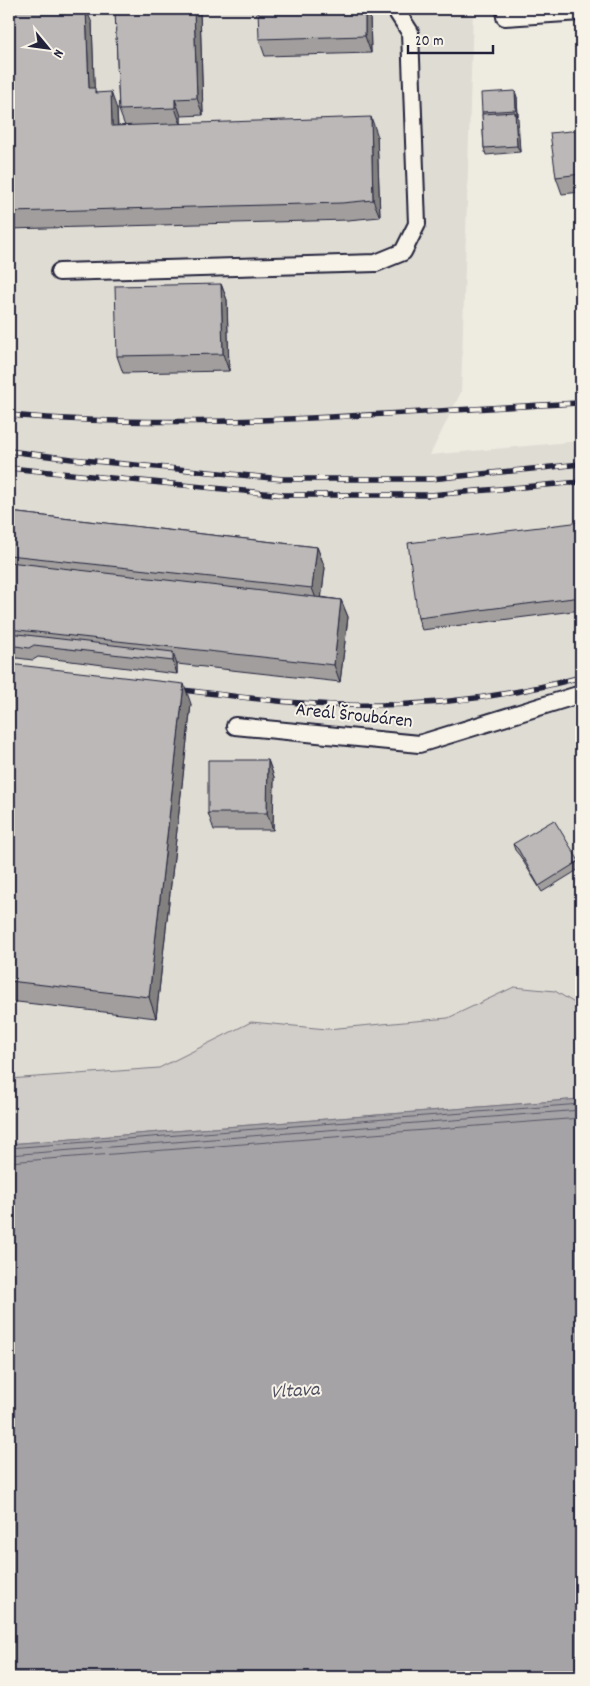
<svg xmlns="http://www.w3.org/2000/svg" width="590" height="1686" font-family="Dekko,sans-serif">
<rect width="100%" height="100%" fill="#eeebe1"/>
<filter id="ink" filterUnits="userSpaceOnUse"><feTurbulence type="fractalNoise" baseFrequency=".02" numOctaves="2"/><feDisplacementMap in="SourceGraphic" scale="10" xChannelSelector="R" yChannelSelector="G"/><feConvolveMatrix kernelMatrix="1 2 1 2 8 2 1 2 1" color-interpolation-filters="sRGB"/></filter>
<g filter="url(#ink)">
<path fill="#dfdcd4" d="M 9,9 L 473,9 L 461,392 L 430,455 L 581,441 L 581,1099 L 9,1144 Z"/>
<path fill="#d1cdc9" stroke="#7a7882" d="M 514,987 L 555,991 L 581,1007 L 581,1099 L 9,1144 L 9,1079 L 159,1068 L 251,1022 L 327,1029 L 448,1018 Z"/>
<path fill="#a6a3a6" stroke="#716f7b" d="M 581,1099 L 581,1677 L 9,1677 L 9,1144 Z"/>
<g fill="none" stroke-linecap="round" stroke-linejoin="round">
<g stroke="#575666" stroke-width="1">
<path d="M 9,1148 L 581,1104"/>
<path d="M 9,1155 L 581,1110"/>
<path d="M 9,1162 L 581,1118"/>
</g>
<defs>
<g id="lane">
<path d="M 505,17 L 581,12"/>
<path d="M 59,272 L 376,263 L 403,252 L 417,224 L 410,32 L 395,9"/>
<path d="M 235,726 L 419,744 L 581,694"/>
</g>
</defs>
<use href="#lane" stroke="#22223b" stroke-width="20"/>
<use href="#lane" stroke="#f7f3e8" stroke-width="16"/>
<defs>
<g id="rail">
<path d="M 9,415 C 199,432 391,412 581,403"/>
<path d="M 9,451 L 72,459 L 283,479 L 431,479 L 581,464"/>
<path d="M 9,468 L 284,495 L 430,495 L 581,482"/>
<path d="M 173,689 C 229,695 286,704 344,705 C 423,707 504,698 581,677"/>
</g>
</defs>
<use href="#rail" stroke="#22223b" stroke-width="5.5"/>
<use href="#rail" stroke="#f7f3e8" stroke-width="4" stroke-dasharray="11" stroke-linecap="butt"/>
</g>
<g fill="#a19e9d" stroke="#22223b">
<path d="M 9,9 L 92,23 L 94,88 L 96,93 L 117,109 L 118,126 L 125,126 L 119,110 L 115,9 L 200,9 L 203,115 L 181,116 L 181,124 L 377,134 L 380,217 L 348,220 L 9,229 Z"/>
<path d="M 370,14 L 371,53 L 265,56 L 259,39 Z"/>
<path d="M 517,97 L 518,116 L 517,116 L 520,152 L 486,155 L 484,148 L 482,112 Z"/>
<path d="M 581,130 L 581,192 L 562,194 L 556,177 Z"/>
<path d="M 221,284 L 227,300 L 229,371 L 123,373 L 117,356 Z"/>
<path d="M 9,512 L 317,547 L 325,568 L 321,597 L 341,600 L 348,617 L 340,682 L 177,664 L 177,674 L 38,657 L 33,660 L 9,657 Z"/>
<path d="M 581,522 L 581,610 L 422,630 L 418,618 Z"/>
<path d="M 9,664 L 191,704 L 156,1018 L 9,1001 Z"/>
<path d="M 268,760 L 274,777 L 273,830 L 214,830 L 208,813 Z"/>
<path d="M 513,844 L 579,861 L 581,868 L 542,892 L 520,856 L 515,850 Z"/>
</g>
<g fill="#838180" stroke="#22223b">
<path d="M 86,9 L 92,23 L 95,105 L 89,88 Z"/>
<path d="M 194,9 L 200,9 L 203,115 L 197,98 Z"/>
<path d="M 365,9 L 369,9 L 370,14 L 371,53 L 365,36 Z"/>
<path d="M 515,91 L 517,97 L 518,116 L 516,110 Z"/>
<path d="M 111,92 L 117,109 L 118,143 L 112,126 Z"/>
<path d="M 175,99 L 181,116 L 181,125 L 175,108 Z"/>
<path d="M 515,112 L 518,118 L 520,152 L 517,146 Z"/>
<path d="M 371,117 L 377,134 L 380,217 L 373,200 Z"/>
<path d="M 221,284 L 227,300 L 229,371 L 223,354 Z"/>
<path d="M 317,547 L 325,568 L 320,609 L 312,588 Z"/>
<path d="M 341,600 L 348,617 L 340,682 L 334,665 Z"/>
<path d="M 173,652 L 177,665 L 177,674 L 173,661 Z"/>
<path d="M 184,684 L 191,704 L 156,1018 L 149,997 Z"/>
<path d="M 268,760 L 274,777 L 273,830 L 267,813 Z"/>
</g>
<g fill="#bbb8b7" stroke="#22223b">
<path d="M 9,9 L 86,9 L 89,88 L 95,88 L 95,93 L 111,92 L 112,126 L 371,117 L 373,200 L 342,203 L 9,212 Z"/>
<path d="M 115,9 L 194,9 L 197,98 L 175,99 L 175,108 L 119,110 Z"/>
<path d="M 258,9 L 365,9 L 365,36 L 259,39 Z"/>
<path d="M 515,91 L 516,110 L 482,112 L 481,93 Z"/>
<path d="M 515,112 L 517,146 L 484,148 L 482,114 Z"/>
<path d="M 581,130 L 581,174 L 556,177 L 550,133 Z"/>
<path d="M 221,284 L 223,354 L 117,356 L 115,286 Z"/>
<path d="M 9,512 L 317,547 L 312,588 L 9,555 Z"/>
<path d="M 581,522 L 581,597 L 418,618 L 408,543 Z"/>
<path d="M 9,562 L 341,600 L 334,665 L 9,629 Z"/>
<path d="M 9,633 L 173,652 L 173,661 L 34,645 L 29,648 L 9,645 Z"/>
<path d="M 9,664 L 184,684 L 149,997 L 9,981 Z"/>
<path d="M 208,760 L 268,760 L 267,813 L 208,813 Z"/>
<path d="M 554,820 L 579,861 L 539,886 L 518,849 L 513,844 Z"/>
</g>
</g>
<g text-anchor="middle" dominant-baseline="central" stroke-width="4" stroke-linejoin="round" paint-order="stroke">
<g font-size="19" fill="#22223b" stroke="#f7f3e8">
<text transform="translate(354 717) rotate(6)">Areál Šroubáren</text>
</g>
<g font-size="20" font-style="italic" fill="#504f60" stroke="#f7f3e8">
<text transform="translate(295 1392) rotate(-4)">Vltava</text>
</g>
</g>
<rect width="590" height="1686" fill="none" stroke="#f7f3e8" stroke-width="30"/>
<rect x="15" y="15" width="560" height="1656" fill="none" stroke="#22223b" stroke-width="2" filter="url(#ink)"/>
<g transform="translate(48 48) rotate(119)" stroke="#f7f3e8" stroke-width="4" paint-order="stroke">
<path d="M0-4L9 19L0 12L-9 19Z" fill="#22223b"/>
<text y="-8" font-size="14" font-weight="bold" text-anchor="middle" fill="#22223b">N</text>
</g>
<path d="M408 45v8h85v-8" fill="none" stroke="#22223b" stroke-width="2.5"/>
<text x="415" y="45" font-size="15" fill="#22223b" stroke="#f7f3e8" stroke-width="4" paint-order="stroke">20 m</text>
</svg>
